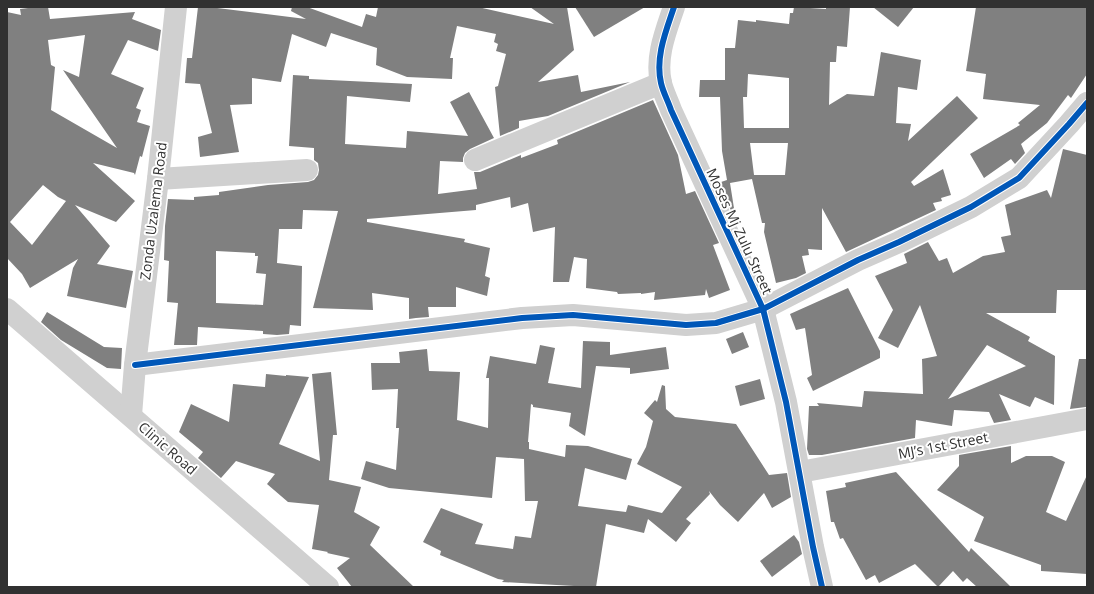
<svg xmlns="http://www.w3.org/2000/svg" width="1094" height="594" font-family="'Open Sans',sans-serif">
<rect width="100%" height="100%" fill="#fff"/>
<g fill="#808080" fill-rule="evenodd">
<path d="M 36,7 L 48,7 L 50,19 L 135,12 L 132,19 L 161,30 L 158,51 L 128,40 L 111,74 L 144,88 L 136,108 L 141,110 L 137,122 L 150,126 L 142,157 L 140,156 L 135,175 L 134,173 L 93,163 L 135,201 L 116,222 L 75,205 L 110,246 L 97,264 L 133,271 L 126,308 L 67,296 L 73,268 L 78,259 L 30,288 L 22,274 L 7,258 L 7,12 L 21,15 L 20,9 ZM 85,35 L 79,77 L 63,70 L 117,148 L 51,110 L 55,67 L 51,65 L 48,40 ZM 43,185 L 58,197 L 66,201 L 32,245 L 10,222 Z"/>
<path d="M 198,7 L 209,7 L 306,19 L 291,11 L 292,7 L 307,7 L 362,27 L 366,14 L 376,17 L 378,7 L 478,7 L 554,24 L 530,7 L 567,7 L 574,50 L 538,82 L 578,75 L 581,92 L 630,82 L 548,116 L 519,121 L 519,128 L 500,136 L 495,87 L 498,86 L 506,54 L 496,51 L 498,44 L 494,42 L 496,34 L 457,26 L 450,58 L 453,58 L 452,79 L 407,77 L 376,65 L 377,48 L 331,33 L 326,47 L 292,34 L 281,82 L 252,78 L 252,104 L 230,105 L 239,152 L 200,157 L 198,137 L 212,133 L 200,84 L 185,83 L 187,58 L 192,58 Z"/>
<path d="M 575,7 L 645,7 L 594,37 Z"/>
<path d="M 794,7 L 826,9 L 826,7 L 850,7 L 847,47 L 837,46 L 836,62 L 830,62 L 829,105 L 847,94 L 874,96 L 881,52 L 921,60 L 917,90 L 898,87 L 896,123 L 911,124 L 908,141 L 957,96 L 978,118 L 911,182 L 914,186 L 943,169 L 951,195 L 941,198 L 942,201 L 933,203 L 936,210 L 846,252 L 822,208 L 822,250 L 808,249 L 809,255 L 802,256 L 806,273 L 796,278 L 776,283 L 764,232 L 765,223 L 762,223 L 752,179 L 730,183 L 736,221 L 718,183 L 727,180 L 722,151 L 720,97 L 699,97 L 700,80 L 725,80 L 725,48 L 735,48 L 738,20 L 756,22 L 756,20 L 789,24 L 790,13 L 793,13 ZM 748,74 L 789,78 L 789,128 L 744,128 L 743,97 L 747,97 ZM 750,143 L 788,143 L 785,175 L 754,175 Z"/>
<path d="M 873,7 L 914,7 L 898,27 Z"/>
<path d="M 976,7 L 1087,7 L 1087,74 L 1071,98 L 1068,95 L 1047,123 L 1021,144 L 1025,153 L 1015,164 L 1011,159 L 984,178 L 970,154 L 1020,125 L 1018,123 L 1040,105 L 983,99 L 986,74 L 966,71 Z"/>
<path d="M 293,75 L 309,76 L 309,79 L 412,84 L 410,102 L 347,96 L 345,144 L 406,148 L 407,131 L 468,136 L 450,102 L 469,92 L 494,138 L 470,149 L 465,153 L 463,158 L 463,162 L 440,161 L 438,194 L 477,189 L 474,172 L 480,172 L 521,155 L 521,158 L 558,144 L 557,140 L 653,100 L 678,155 L 686,194 L 695,191 L 719,243 L 713,245 L 730,290 L 709,298 L 706,289 L 705,295 L 654,300 L 655,292 L 641,294 L 641,293 L 618,294 L 617,292 L 586,288 L 587,259 L 574,257 L 569,282 L 553,282 L 555,227 L 533,232 L 528,203 L 511,208 L 510,197 L 476,205 L 476,210 L 367,219 L 367,222 L 465,239 L 464,242 L 490,248 L 485,276 L 490,278 L 487,296 L 456,287 L 456,307 L 428,307 L 429,317 L 416,318 L 409,319 L 409,298 L 372,293 L 373,310 L 313,308 L 338,211 L 303,210 L 302,229 L 279,229 L 277,263 L 302,266 L 301,326 L 290,325 L 289,334 L 277,335 L 263,334 L 263,331 L 198,327 L 197,345 L 174,345 L 178,303 L 167,302 L 169,261 L 164,260 L 165,226 L 168,199 L 194,200 L 194,197 L 219,195 L 219,192 L 268,185 L 308,182 L 314,180 L 318,175 L 319,170 L 318,163 L 314,160 L 314,148 L 289,146 ZM 216,251 L 255,253 L 255,256 L 258,256 L 256,273 L 266,274 L 263,305 L 216,303 Z"/>
<path d="M 1063,149 L 1087,155 L 1087,290 L 1057,290 L 1056,313 L 986,313 L 1030,337 L 1028,341 L 1055,356 L 1054,405 L 1035,397 L 1030,407 L 999,394 L 1011,420 L 994,423 L 989,412 L 954,410 L 952,426 L 916,420 L 915,438 L 822,455 L 809,455 L 807,449 L 809,406 L 819,406 L 817,403 L 862,407 L 864,391 L 923,394 L 922,359 L 937,356 L 920,305 L 898,348 L 878,338 L 893,310 L 875,276 L 907,263 L 904,254 L 928,242 L 939,261 L 947,258 L 953,273 L 983,256 L 1005,252 L 1001,237 L 1011,235 L 1005,205 L 1047,190 L 1051,198 ZM 987,345 L 1026,366 L 948,399 Z"/>
<path d="M 848,288 L 880,351 L 880,358 L 813,391 L 807,378 L 812,375 L 805,328 L 796,330 L 790,314 Z"/>
<path d="M 47,312 L 104,347 L 122,348 L 121,369 L 107,368 L 61,340 L 41,322 Z"/>
<path d="M 743,332 L 749,347 L 732,354 L 726,339 Z"/>
<path d="M 583,341 L 610,342 L 610,355 L 666,347 L 669,369 L 630,374 L 630,368 L 596,366 L 585,436 L 569,426 L 571,413 L 533,407 L 533,405 L 531,404 L 528,442 L 529,442 L 529,449 L 565,457 L 566,445 L 588,446 L 632,459 L 626,480 L 585,468 L 578,506 L 626,512 L 628,505 L 662,513 L 682,487 L 637,464 L 646,447 L 653,421 L 644,413 L 655,400 L 657,402 L 662,385 L 665,386 L 666,409 L 675,417 L 736,424 L 769,475 L 787,473 L 791,497 L 772,508 L 764,493 L 738,522 L 720,505 L 709,491 L 710,494 L 686,519 L 691,523 L 676,542 L 648,519 L 644,533 L 606,524 L 596,587 L 574,587 L 574,586 L 502,582 L 504,580 L 498,579 L 440,555 L 441,551 L 423,542 L 441,508 L 483,524 L 475,544 L 513,549 L 515,536 L 531,538 L 538,501 L 525,501 L 524,459 L 496,457 L 492,498 L 389,488 L 361,479 L 366,461 L 396,470 L 399,428 L 396,428 L 398,389 L 372,390 L 371,363 L 400,363 L 399,352 L 427,349 L 429,371 L 460,372 L 457,420 L 488,428 L 489,378 L 486,378 L 490,356 L 536,364 L 540,345 L 555,348 L 548,383 L 581,388 Z"/>
<path d="M 1079,359 L 1087,359 L 1087,405 L 1086,407 L 1070,409 Z"/>
<path d="M 331,372 L 337,435 L 333,435 L 329,480 L 361,487 L 354,512 L 380,527 L 370,545 L 414,587 L 352,587 L 337,568 L 350,558 L 327,553 L 328,552 L 312,549 L 319,505 L 288,502 L 267,484 L 275,474 L 236,461 L 221,478 L 198,458 L 203,452 L 179,432 L 191,404 L 229,422 L 233,384 L 265,387 L 266,374 L 286,376 L 286,375 L 309,377 L 279,444 L 320,461 L 312,374 Z"/>
<path d="M 760,379 L 765,399 L 740,406 L 735,386 Z"/>
<path d="M 1011,446 L 1011,463 L 1026,456 L 1052,456 L 1065,462 L 1046,512 L 1066,521 L 1087,475 L 1087,574 L 1041,571 L 1041,565 L 974,541 L 984,517 L 937,490 L 959,466 L 959,455 Z"/>
<path d="M 896,472 L 969,552 L 971,548 L 1011,587 L 977,587 L 967,578 L 963,582 L 953,571 L 938,587 L 915,564 L 879,583 L 875,575 L 866,580 L 843,538 L 840,539 L 834,522 L 831,522 L 826,491 L 846,487 L 845,483 Z"/>
<path d="M 794,535 L 799,542 L 802,554 L 772,577 L 760,561 Z"/>
</g>
<g fill="none" stroke-linecap="round" stroke-linejoin="round">
<g stroke="#d0d0d0" stroke-width="22">
<path d="M 674,7 C 666,31 655,57 661,83 C 663,92 668,101 671,110 L 763,309 L 786,402 L 813,547 L 822,587"/>
<path d="M 475,160 L 661,83"/>
<path d="M 158,179 L 307,170"/>
<path d="M 7,309 L 328,587"/>
<path d="M 135,365 L 522,318 L 573,315 L 686,325 L 716,323 L 763,309 L 858,260 L 899,242 L 971,207 L 1019,178 L 1069,124 L 1087,103"/>
<path d="M 131,415 L 135,365 L 158,179 L 176,7"/>
<path d="M 800,472 L 1087,419"/>
</g>
<defs>
<g id="cycleway">
<path d="M 674,7 C 666,31 655,57 661,83 C 663,92 668,101 671,110 L 763,309 L 786,402 L 813,547 L 822,587"/>
<path d="M 135,365 L 522,318 L 573,315 L 686,325 L 716,323 L 763,309 L 858,260 L 899,242 L 971,207 L 1019,178 L 1069,124 L 1087,103"/>
</g>
</defs>
<use href="#cycleway" stroke="#fff" stroke-width="8"/>
<use href="#cycleway" stroke="#0057b8" stroke-width="6"/>
</g>
<g text-anchor="middle" dominant-baseline="central" stroke-width="4" stroke-linejoin="round" paint-order="stroke">
<g font-size="14" fill="#313131" stroke="#fff">
<text transform="translate(153 211) rotate(-83)">Zonda Uzalema Road</text>
<text transform="translate(740 231) rotate(65)">Moses Mj Zulu Street</text>
<text transform="translate(943 445) rotate(-11)">MJ’s 1st Street</text>
<text transform="translate(168 448) rotate(41)">Clinic Road</text>
</g>
</g>
<rect width="1094" height="594" fill="none" stroke="#313131" stroke-width="16"/>
</svg>
